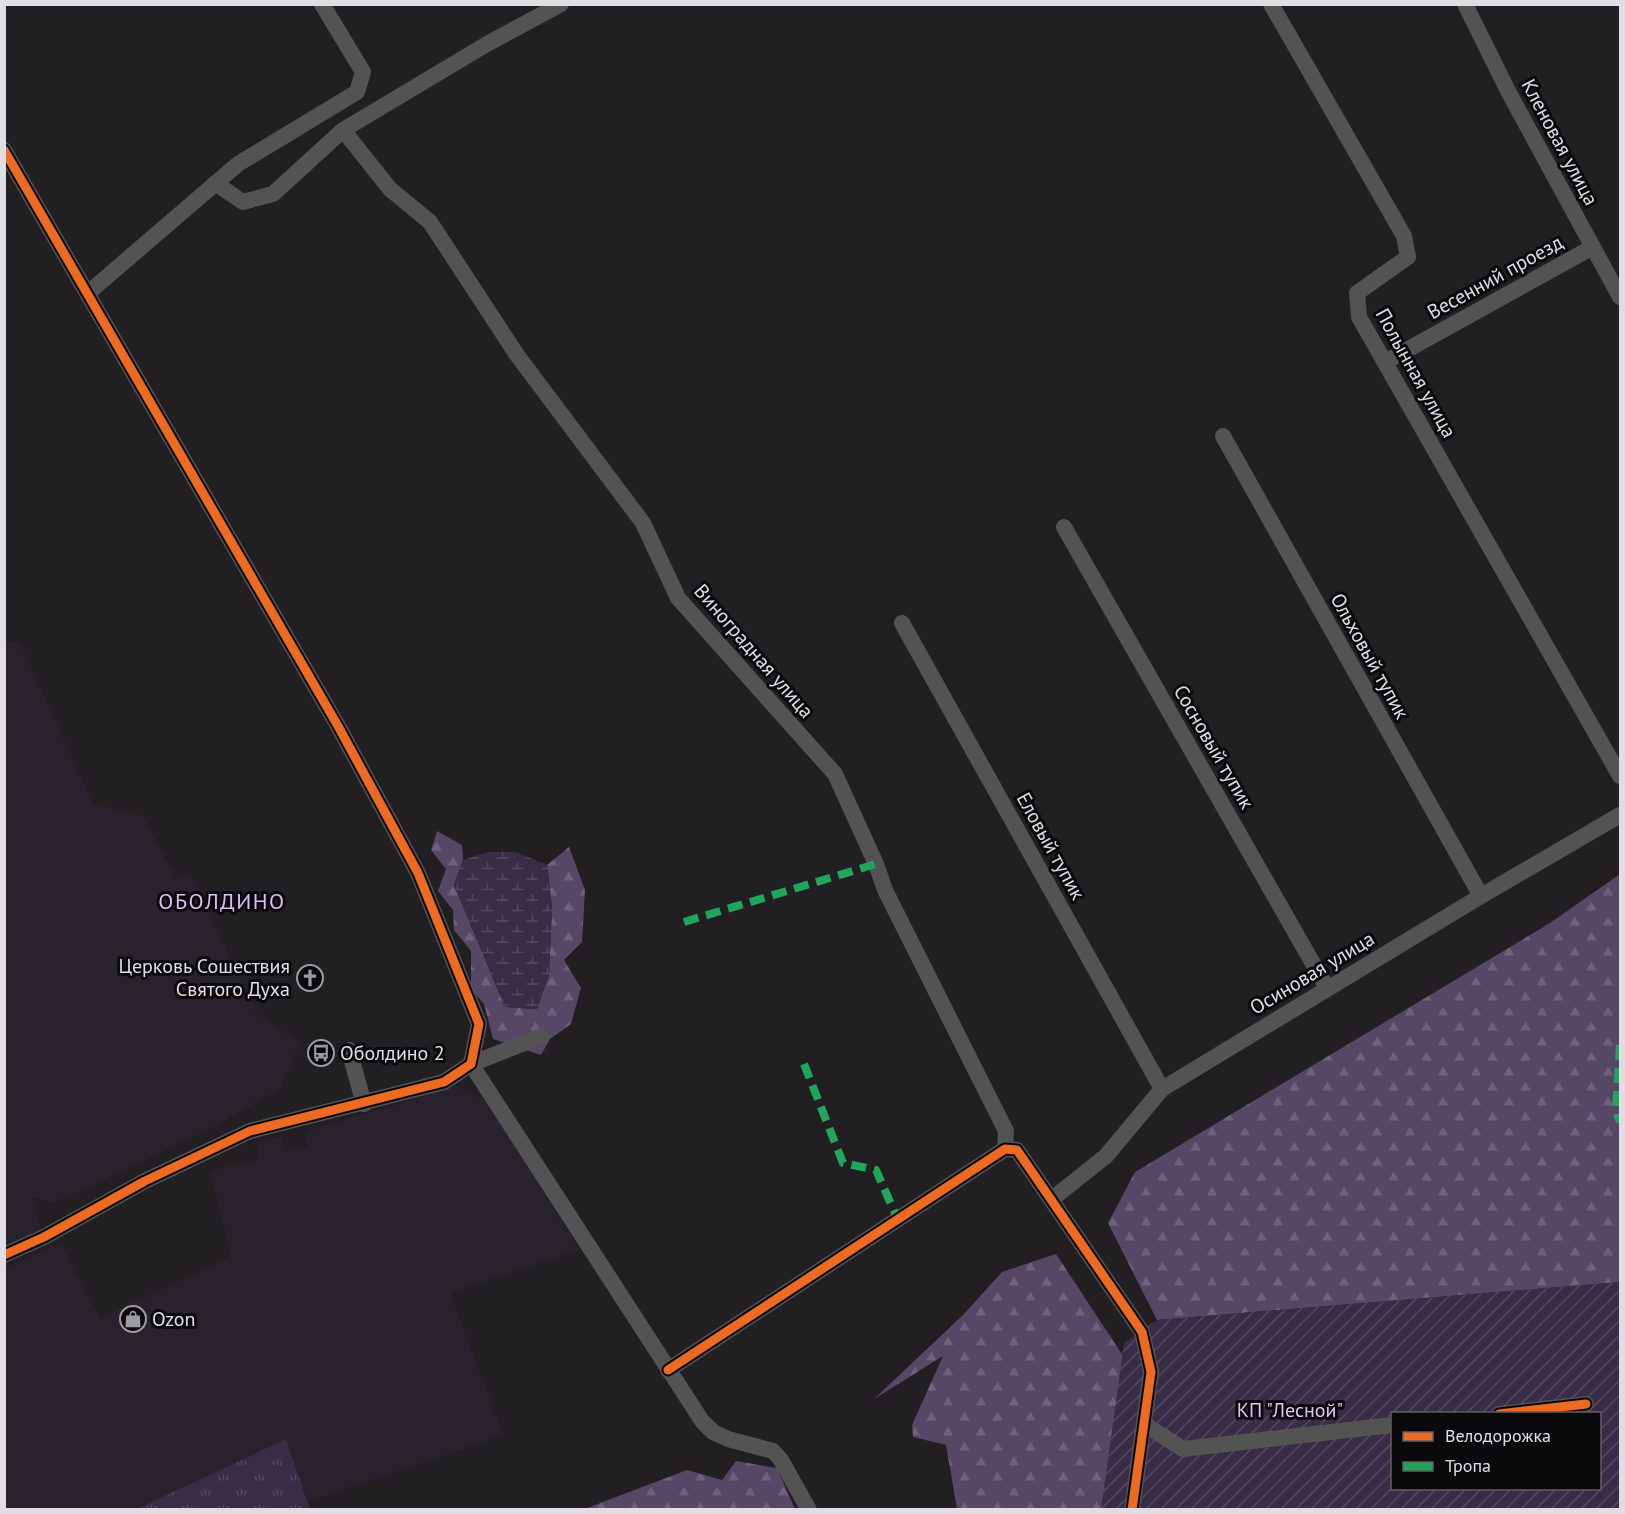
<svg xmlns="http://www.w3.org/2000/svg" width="1625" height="1514" font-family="'PT Sans',sans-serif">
<defs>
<pattern id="grass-tufts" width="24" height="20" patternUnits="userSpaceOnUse" patternTransform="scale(1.5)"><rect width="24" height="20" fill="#382c46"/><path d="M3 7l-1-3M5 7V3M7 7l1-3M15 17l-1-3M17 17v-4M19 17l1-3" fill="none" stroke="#544a60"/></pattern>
<pattern id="forest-firs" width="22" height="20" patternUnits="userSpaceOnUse" patternTransform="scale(1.5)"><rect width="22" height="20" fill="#554765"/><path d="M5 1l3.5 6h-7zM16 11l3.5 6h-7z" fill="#6d617b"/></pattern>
<pattern id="wetland-marsh" width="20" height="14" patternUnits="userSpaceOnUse" patternTransform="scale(1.5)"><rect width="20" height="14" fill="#382c46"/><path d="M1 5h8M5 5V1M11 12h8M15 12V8" fill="none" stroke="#544a60"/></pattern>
<pattern id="garden-furrows" width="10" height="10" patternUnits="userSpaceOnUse" patternTransform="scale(1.5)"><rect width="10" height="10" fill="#382c46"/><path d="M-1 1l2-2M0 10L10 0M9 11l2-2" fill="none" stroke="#544a60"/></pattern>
</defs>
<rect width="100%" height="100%" fill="#211f22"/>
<g fill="#27222c">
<path d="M 4,642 L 20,642 L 93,803 L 143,816 L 176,877 L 190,872 L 258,1015 L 301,1042 L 280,1089 L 208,1130 L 55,1203 L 31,1197 L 44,1237 L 5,1255 Z"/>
<path d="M 455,1086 L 487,1101 L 580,1250 L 450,1293 L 504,1435 L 308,1502 L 286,1439 L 137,1510 L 5,1509 L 4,1269 L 61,1243 L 100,1318 L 231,1256 L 210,1171 L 260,1159 L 256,1144 L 281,1136 L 285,1152 L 308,1146 L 306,1131 Z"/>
</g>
<path fill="url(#grass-tufts)" d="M 286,1439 L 310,1509 L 137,1509 Z"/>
<g fill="url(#forest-firs)">
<path d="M 437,831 L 462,845 L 463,860 L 454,885 L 505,1007 L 537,1009 L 549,975 L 552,907 L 547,865 L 569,847 L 585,890 L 582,942 L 564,960 L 581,988 L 571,1024 L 550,1039 L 541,1055 L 493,1039 L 484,1004 L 471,989 L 471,951 L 454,930 L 453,910 L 438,891 L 446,869 L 431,850 Z"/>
<path d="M 1620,874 L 1620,1282 L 1157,1320 L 1108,1223 L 1135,1172 L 1550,923 Z"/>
<path d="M 1056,1254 L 1139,1380 L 1117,1509 L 957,1509 L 946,1445 L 913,1437 L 912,1425 L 943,1356 L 874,1399 L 963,1315 L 1002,1272 Z"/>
<path d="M 736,1461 L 777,1468 L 795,1509 L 582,1510 L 687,1470 L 722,1480 Z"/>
</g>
<path fill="url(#wetland-marsh)" d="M 488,852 L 516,852 L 547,865 L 552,907 L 549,975 L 537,1009 L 505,1007 L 454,885 L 463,860 Z"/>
<path fill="url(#garden-furrows)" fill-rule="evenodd" d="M 1620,1282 L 1620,1509 L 1101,1510 L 1124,1343 L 1157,1320 ZM 1392,1414 L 1600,1414 L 1600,1488 L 1392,1488 Z"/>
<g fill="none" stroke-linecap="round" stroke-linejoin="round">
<g stroke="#535354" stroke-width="16">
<path d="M 1271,4 L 1404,236 L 1408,257 L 1357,293 L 1359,317 L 1620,776"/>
<path d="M 1465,4 L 1508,91 L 1620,297"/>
<path d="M 343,130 L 390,189 L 430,222 L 517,355 L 643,523 L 678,598 L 835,774 L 876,864 L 885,890 L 1006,1131 L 1005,1149"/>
<path d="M 4,150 L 338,726 L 418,873 L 479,1024 L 471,1064 L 702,1421 L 713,1432 L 728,1439 L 773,1451 L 781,1460 L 809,1510"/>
<path d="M 215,183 L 243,202 L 273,194 L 343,130 L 487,44 L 561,4"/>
<path d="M 88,293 L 238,164 L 357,92 L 363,72 L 322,4"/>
<path d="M 1385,362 L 1593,247"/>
<path d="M 1223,436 L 1481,896"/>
<path d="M 1064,527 L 1327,988"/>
<path d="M 902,623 L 1162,1089"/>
<path d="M 349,1050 L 364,1104"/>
<path d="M 1052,1199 L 1106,1156 L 1162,1089 L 1481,896 L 1620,815"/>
<path d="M 4,1255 L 44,1237 L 145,1181 L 250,1131 L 444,1082 L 471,1064 L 542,1036"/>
<path d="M 668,1370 L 1005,1149 L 1017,1150 L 1142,1332 L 1151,1372 L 1132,1510"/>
<path d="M 1499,1414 L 1586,1404"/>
<path d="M 1144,1424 L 1183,1449 L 1392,1425"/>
</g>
<g stroke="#20a55d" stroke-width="8" stroke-dasharray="15 8" stroke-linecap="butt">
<path d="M 684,922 L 876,864"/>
<path d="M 1620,1045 L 1616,1110 L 1620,1122"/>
<path d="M 804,1064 L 843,1163 L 876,1170 L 898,1220"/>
</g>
<defs>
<g id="cycleway">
<path d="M 4,150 L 338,726 L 418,873 L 479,1024 L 471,1064 L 444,1082 L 250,1131 L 145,1181 L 44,1237 L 4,1255"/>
<path d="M 668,1370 L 1005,1149 L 1017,1150 L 1142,1332 L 1151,1372 L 1132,1510"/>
<path d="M 1499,1414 L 1586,1404"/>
</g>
</defs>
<use href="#cycleway" stroke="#0a090b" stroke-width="13"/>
<use href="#cycleway" stroke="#ed6a23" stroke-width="9"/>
</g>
<defs>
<symbol id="church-ring" viewBox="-11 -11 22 22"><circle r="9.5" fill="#0a090b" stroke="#9d9b9f" stroke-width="1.5"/><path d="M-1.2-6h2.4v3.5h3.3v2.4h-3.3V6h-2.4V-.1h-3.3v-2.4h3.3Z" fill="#9d9b9f"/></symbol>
<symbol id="bus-ring" viewBox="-11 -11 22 22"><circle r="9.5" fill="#0a090b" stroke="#9d9b9f" stroke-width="1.5"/><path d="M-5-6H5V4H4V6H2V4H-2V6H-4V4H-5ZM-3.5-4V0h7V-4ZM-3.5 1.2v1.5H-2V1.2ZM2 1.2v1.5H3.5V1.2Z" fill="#9d9b9f"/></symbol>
<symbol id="shop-ring" viewBox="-11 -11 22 22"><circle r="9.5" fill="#0a090b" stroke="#9d9b9f" stroke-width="1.5"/><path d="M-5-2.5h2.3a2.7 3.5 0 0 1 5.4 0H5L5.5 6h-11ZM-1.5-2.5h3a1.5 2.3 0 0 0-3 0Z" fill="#9d9b9f"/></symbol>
</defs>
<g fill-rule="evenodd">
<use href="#church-ring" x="295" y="963" width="30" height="30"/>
<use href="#bus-ring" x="306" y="1038" width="30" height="30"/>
<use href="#shop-ring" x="118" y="1304" width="30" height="30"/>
</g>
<g text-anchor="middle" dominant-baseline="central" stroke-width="6" stroke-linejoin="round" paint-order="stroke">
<g font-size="20" fill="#e0dee2" stroke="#0a090b">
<text transform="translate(1560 142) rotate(62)">Кленовая улица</text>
<text transform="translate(1495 277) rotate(-29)">Весенний проезд</text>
<text transform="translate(1416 373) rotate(61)">Полынная улица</text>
<text transform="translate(754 651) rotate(49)">Виноградная улица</text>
<text transform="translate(1370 656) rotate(61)">Ольховый тупик</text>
<text transform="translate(1214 747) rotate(60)">Сосновый тупик</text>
<text transform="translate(1051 846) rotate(61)">Еловый тупик</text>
<text transform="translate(1312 973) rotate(-31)">Осиновая улица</text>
</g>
<g font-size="20" fill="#e0dee2" stroke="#0a090b" text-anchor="start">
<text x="290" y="966" text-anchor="end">Церковь Сошествия<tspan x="290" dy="23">Святого Духа</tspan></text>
<text x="340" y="1053">Оболдино 2</text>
<text x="152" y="1319">Ozon</text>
</g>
<g font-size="20" fill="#dcc6f6" stroke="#0a090b">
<text x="1290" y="1410">КП "Лесной"</text>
</g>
<g font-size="22" letter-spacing="1.5" fill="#d9c0f7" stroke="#0a090b">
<text x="222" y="901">ОБОЛДИНО</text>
</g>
</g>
<rect width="1625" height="1514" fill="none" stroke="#e0dee2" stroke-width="12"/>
<rect x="1391" y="1412" width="210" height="78" fill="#0a090b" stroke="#605e61" stroke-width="1.5"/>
<rect x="1403" y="1432" width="30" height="9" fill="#ed6a23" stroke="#605e61" stroke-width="1.5"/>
<text x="1445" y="1442" font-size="18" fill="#e0dee2">Велодорожка</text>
<rect x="1403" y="1462" width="30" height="9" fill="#20a55d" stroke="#605e61" stroke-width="1.5"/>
<text x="1445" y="1472" font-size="18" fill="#e0dee2">Тропа</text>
</svg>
